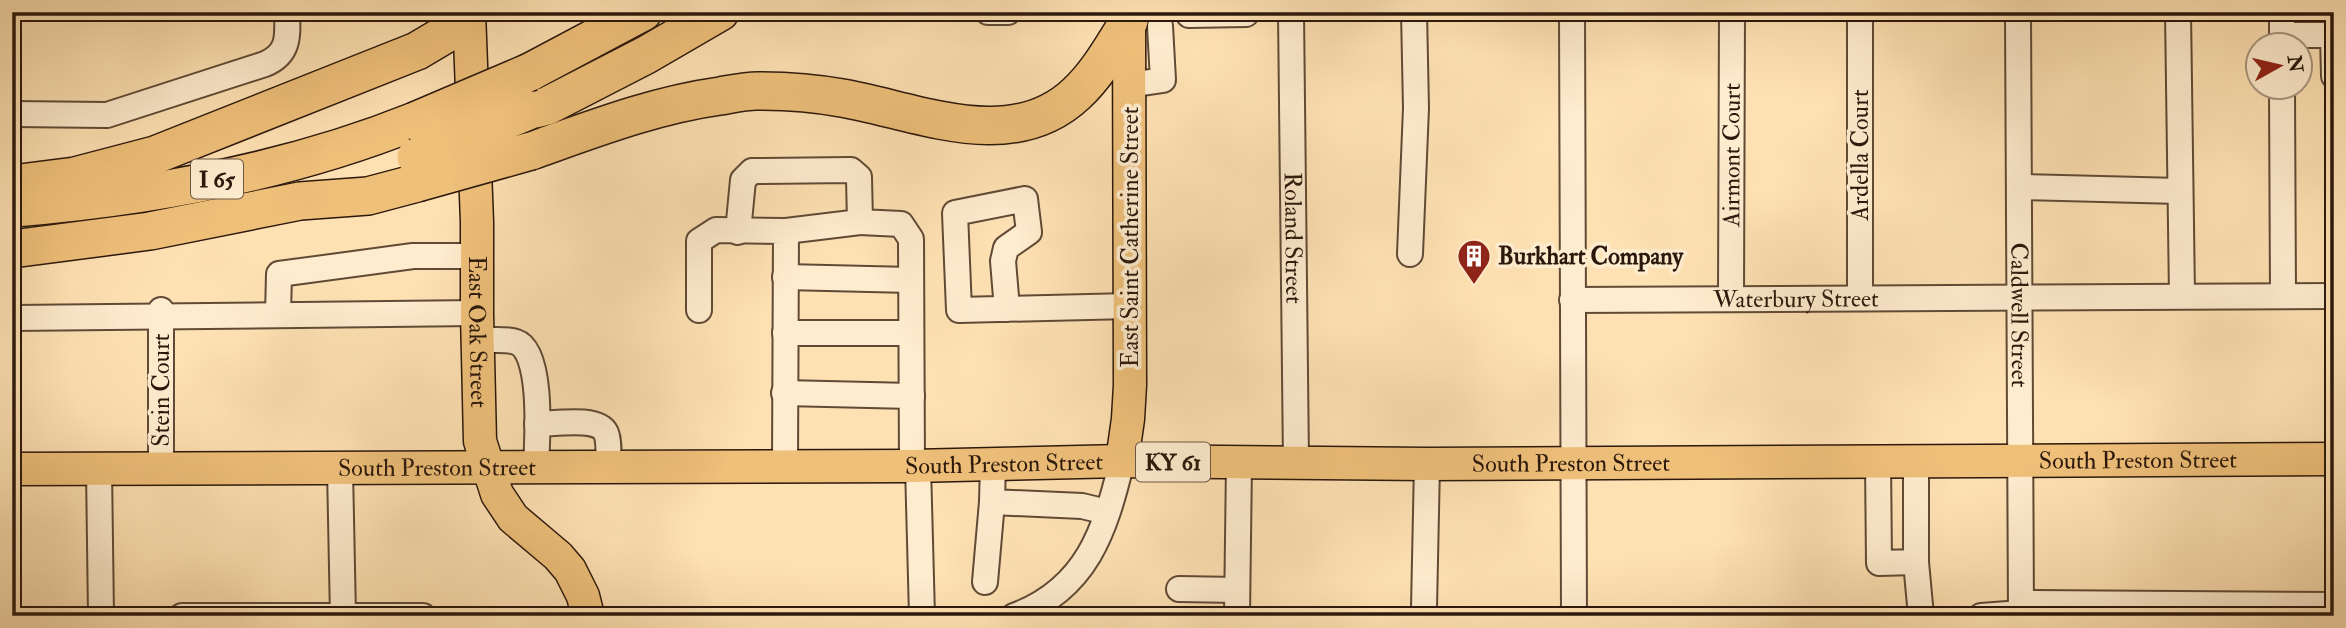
<svg xmlns="http://www.w3.org/2000/svg" width="2346" height="628" font-family="'IM FELL Double Pica',serif">
<rect width="100%" height="100%" fill="#fee1b3"/>
<filter id="stains"><feTurbulence type="fractalNoise" baseFrequency=".00286" numOctaves="4"/><feColorMatrix values="0 0 0 0 .2 0 0 0 0 .09 0 0 0 0 .02 0 0 0 .5 -.17"/></filter>
<radialGradient id="worn" r=".72"><stop offset=".6" stop-color="#630" stop-opacity="0"/><stop offset="1" stop-color="#630" stop-opacity=".3"/></radialGradient>
<g fill="none" stroke-linecap="round" stroke-linejoin="round">
<defs>
<g id="minor">
<path d="M 988,12 L 1008,12"/>
<path d="M 1189,12 L 1189,15 L 1246,14 L 1246,12"/>
<path id="s1" d="M 1291,12 L 1296,463"/>
<path d="M 1572,12 L 1574,616"/>
<path d="M 1860,12 L 1860,298"/>
<path id="s2" d="M 2018,12 L 2021,616"/>
<path d="M 2178,12 L 2182,296"/>
<path d="M 2282,12 L 2282,46"/>
<path d="M 2282,35 L 2334,35"/>
<path d="M 2333,35 L 2334,76"/>
<path d="M 1129,85 L 1163,80 L 1160,26"/>
<path d="M 2282,88 L 2283,296"/>
<path d="M 12,114 L 107,115 L 265,64 C 289,54 288,37 287,12"/>
<path d="M 2019,187 L 2180,191"/>
<path d="M 786,231 L 860,222"/>
<path d="M 738,232 L 743,180 L 752,171 L 851,170 L 859,177 L 860,222 L 901,224 L 911,239 L 912,466"/>
<path d="M 1410,254 L 1416,108 L 1414,12"/>
<path d="M 785,277 L 911,280"/>
<path id="s3" d="M 1731,299 L 1732,12"/>
<path id="s4" d="M 1572,300 L 2334,296"/>
<path d="M 1007,309 L 1003,261 L 1006,248 L 1029,232 L 1025,199 L 955,213 L 959,310 L 1130,306"/>
<path d="M 161,310 L 161,469"/>
<path d="M 699,310 L 699,241 L 716,230 L 786,231 L 785,466"/>
<path d="M 278,314 L 279,274 L 413,256 L 477,256"/>
<path d="M 12,318 L 477,313"/>
<path d="M 785,333 L 911,333"/>
<path d="M 477,340 C 489,341 505,338 516,342 C 544,351 537,443 536,467"/>
<path d="M 784,393 L 912,396"/>
<path d="M 537,424 C 554,424 598,416 606,433 C 610,443 608,456 608,467"/>
<path d="M 1878,461 L 1879,563 L 1916,562 L 1916,461"/>
<path d="M 993,462 L 992,502 L 1082,506 L 1107,512"/>
<path d="M 918,466 L 922,616"/>
<path d="M 99,469 L 101,616"/>
<path d="M 340,469 L 343,616"/>
<path d="M 1916,562 L 1921,616"/>
<path d="M 985,582 L 992,502"/>
<path d="M 1179,589 L 1237,590"/>
<path d="M 2021,603 L 2334,605"/>
<path d="M 1424,608 L 1427,464"/>
<path d="M 182,616 L 423,616"/>
<path d="M 1014,616 C 1087,589 1105,531 1122,461"/>
<path d="M 1237,616 L 1239,463"/>
<path d="M 1981,616 L 2021,613"/>
</g>
<g id="major">
<path id="s5" d="M 469,12 L 477,222 L 477,313 L 480,441 L 497,494 L 513,518 L 558,556 L 570,570 L 583,596 L 588,616"/>
<path d="M 1122,461 L 1128,419 L 1130,385 L 1129,15"/>
<path id="s6" d="M 12,469 L 912,466 L 1122,461 L 1427,464 L 2334,459"/>
</g>
<g id="highway">
<path d="M 530,72 L 643,12"/>
<path d="M 531,110 L 547,106 L 646,55 L 720,12"/>
<path d="M 531,151 C 593,129 655,105 720,96 C 732,94 745,91 757,91 C 785,91 814,93 842,98 C 917,111 1011,155 1076,94 C 1098,74 1113,46 1129,21"/>
<path d="M 12,184 L 75,176 L 155,155 L 417,51 L 444,35 L 465,12"/>
<path d="M 14,208 C 150,197 288,172 415,121"/>
<path d="M 12,249 L 150,231 L 300,201 L 368,196 L 417,183"/>
</g>
</defs>
<use href="#minor" stroke="#604a36" stroke-width="28"/>
<use href="#major" stroke="#2b180c" stroke-width="35"/>
<use href="#highway" stroke="#2b180c" stroke-width="40"/>
<use href="#minor" stroke="#feecce" stroke-width="24"/>
<use href="#major" stroke="#efc07a" stroke-width="32"/>
<use href="#highway" stroke="#efc07a" stroke-width="37"/>
<defs>
<g id="highway-bridge">
<path d="M 415,121 L 530,72"/>
<path d="M 416,157 L 531,110"/>
<path d="M 417,183 L 531,151"/>
</g>
</defs>
<use href="#highway-bridge" stroke="#2b180c" stroke-width="40" stroke-linecap="butt"/>
<use href="#highway-bridge" stroke="#efc07a" stroke-width="37"/>
</g>
<defs>
<symbol id="building-pin" viewBox="-11 -11 22 30"><path d="M0 17L-7.5 6A9.5 9.5 0 1 1 7.5 6Z" fill="#8f2418" stroke="#feecce"/><path d="M-4-6H4V6H1V3H-1V6H-4ZM-2.5-4.3h1.7v1.8h-1.7ZM.8-4.3h1.7v1.8H.8ZM-2.5-1h1.7V.8h-1.7ZM.8-1h1.7V.8H.8Z" fill="#fff"/></symbol>
</defs>
<g fill-rule="evenodd">
<use href="#building-pin" x="1455" y="237" width="38" height="52"/>
</g>
<g text-anchor="middle" dominant-baseline="central" stroke-width="7" stroke-linejoin="round" paint-order="stroke">
<g fill="#feecce" stroke="#6a5846" stroke-width="2">
<rect x="191" y="159.5" width="52" height="39" rx="5"/>
<rect x="1136" y="442.5" width="74" height="39" rx="5"/>
</g>
<g font-size="23" font-weight="bold" fill="#2b180c">
<text x="217" y="179">I 65</text>
<text x="1173" y="462">KY 61</text>
</g>
<g font-size="24" fill="#2b180c" stroke="#feecce">
<text transform="translate(1860 155) rotate(-90)">Ardella Court</text>
<text stroke="none"><textPath href="#s3" startOffset="144">Airmont Court</textPath></text>
<text transform="translate(1130 237) rotate(-90)">East Saint Catherine Street</text>
<text stroke="none"><textPath href="#s1" startOffset="226">Roland Street</textPath></text>
<text stroke="none"><textPath href="#s4" startOffset="224">Waterbury Street</textPath></text>
<text stroke="none"><textPath href="#s2" startOffset="303">Caldwell Street</textPath></text>
<text stroke="none"><textPath href="#s5" startOffset="320">East Oak Street</textPath></text>
<text transform="translate(161 390) rotate(-90)">Stein Court</text>
<text stroke="none"><textPath href="#s6" startOffset="2126">South Preston Street</textPath></text>
<text stroke="none"><textPath href="#s6" startOffset="992">South Preston Street</textPath></text>
<text stroke="none"><textPath href="#s6" startOffset="1559">South Preston Street</textPath></text>
<text stroke="none"><textPath href="#s6" startOffset="425">South Preston Street</textPath></text>
</g>
<g font-size="24" font-weight="bold" fill="#2b180c" stroke="#feecce" text-anchor="start">
<text x="1498" y="256">Burkhart Company</text>
</g>
</g>
<rect width="2346" height="628" fill="none" stroke="#fee1b3" stroke-width="42"/>
<rect x="14" y="14" width="2318" height="600" fill="none" stroke="#2b180c" stroke-width="3.5"/>
<rect x="21" y="21" width="2304" height="586" fill="none" stroke="#2b180c" stroke-width="2"/>
<g transform="translate(2279 66) rotate(82)"><circle r="33" fill="#feecce" stroke="#aa9780" stroke-width="2"/>
<path d="M0-5L12 26L0 18L-12 26Z" fill="#8f2418"/>
<text y="-10" font-size="19" font-weight="bold" text-anchor="middle" fill="#2b180c">N</text>
</g>
<rect width="100%" height="100%" filter="url(#stains)"/>
<rect width="100%" height="100%" fill="url(#worn)"/>
</svg>
